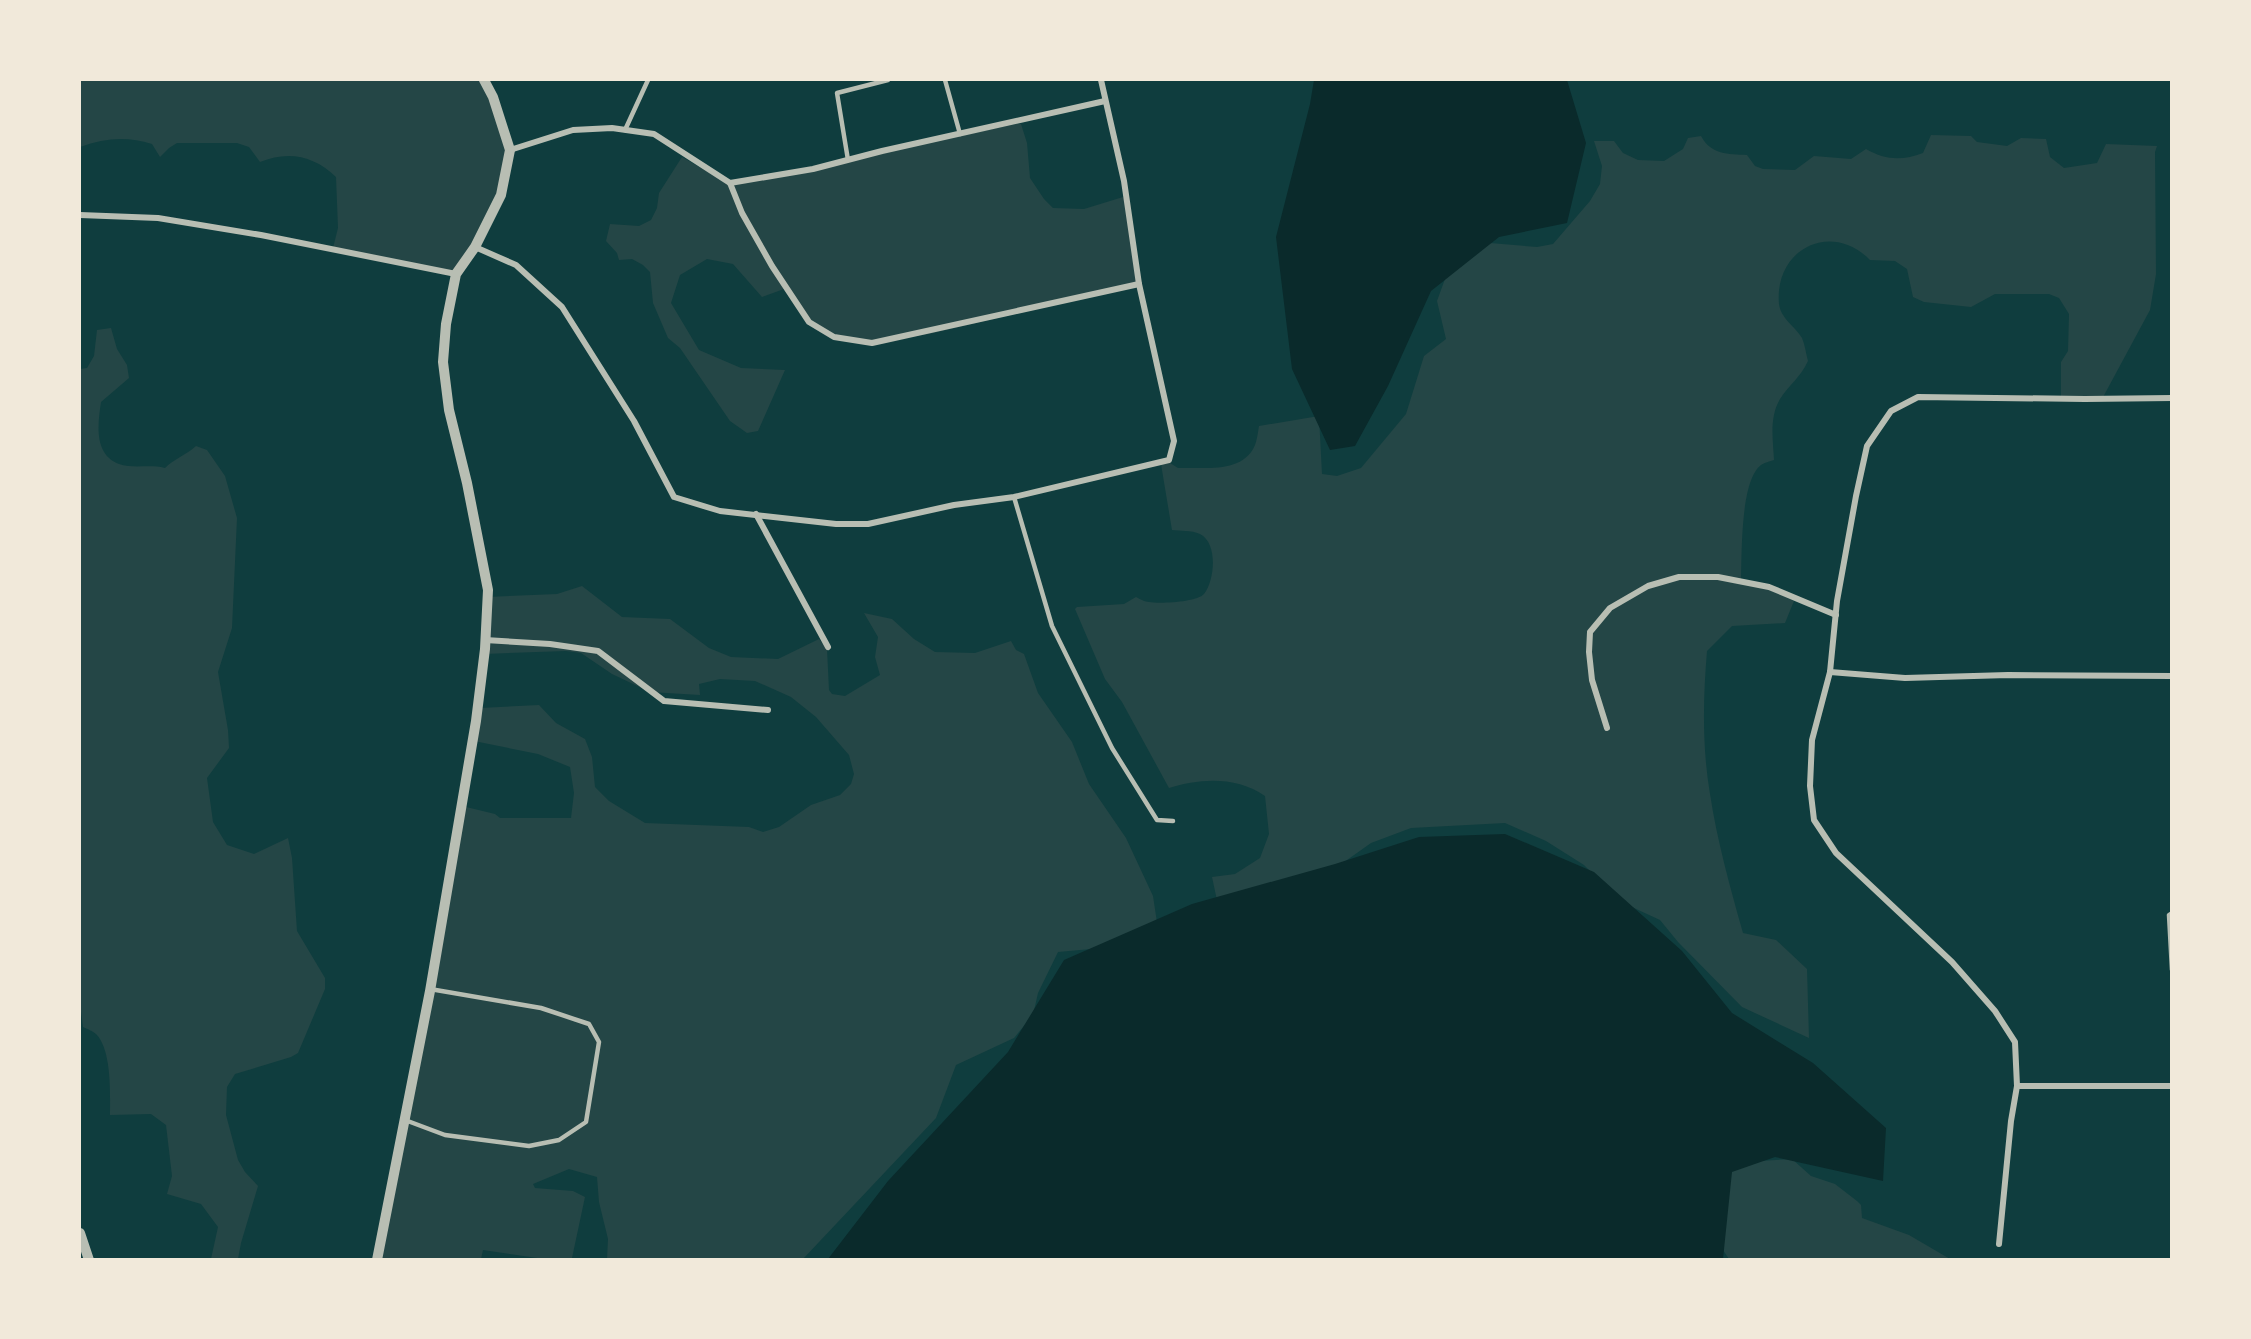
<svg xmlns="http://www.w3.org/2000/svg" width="2251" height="1339" font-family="'Work Sans',sans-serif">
<rect width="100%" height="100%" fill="#0f3d3e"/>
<g fill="#244646">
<path d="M 80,80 L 482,80 L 509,150 L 500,199 L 454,275 L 333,248 L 338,228 L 336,177 C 315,156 288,150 260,162 L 249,147 L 237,143 L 177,143 L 169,148 L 160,157 L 152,144 C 127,136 105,138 80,147 Z"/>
<path d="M 1016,124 L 1021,124 L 1027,143 L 1030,178 L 1044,199 L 1053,208 L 1084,209 L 1123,197 L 1126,200 L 1136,270 L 1136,286 L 929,334 L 866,344 L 815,329 L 784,289 L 762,297 L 733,264 L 707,259 L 680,275 L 671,303 L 699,350 L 741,368 L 785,370 L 758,431 L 747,433 L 730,421 L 680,348 L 668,338 L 653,303 L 650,272 L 643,265 L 632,259 L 619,260 L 617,253 L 606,241 L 610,224 L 639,226 L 651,220 L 657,208 L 659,193 L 682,157 L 731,185 Z"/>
<path d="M 1931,135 L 1971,136 L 1977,142 L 2007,146 L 2021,138 L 2046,139 L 2050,157 L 2064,168 L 2097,163 L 2106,144 L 2157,146 L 2155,152 L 2156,274 L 2150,310 L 2102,399 L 2061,399 L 2061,362 L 2068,351 L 2069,314 L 2059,298 L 2049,294 L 1995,294 L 1971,307 L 1924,302 L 1913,297 L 1907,269 L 1895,261 L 1870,260 C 1831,220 1774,249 1779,304 C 1781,319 1795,326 1802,338 C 1805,345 1806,354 1808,361 C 1800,378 1789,385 1780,399 C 1769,418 1773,439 1774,460 C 1770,461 1764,463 1761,465 C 1740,481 1742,555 1741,580 L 1768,589 L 1794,601 L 1785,623 L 1732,626 L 1707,651 C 1703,698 1702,747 1710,794 C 1717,840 1730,887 1743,933 L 1776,940 L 1807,969 L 1809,1038 L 1742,1007 L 1678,942 L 1660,920 L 1621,902 L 1584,865 L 1546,841 L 1505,823 L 1411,828 L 1371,843 L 1316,882 L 1218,905 L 1212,877 L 1235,874 L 1260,858 L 1269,834 L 1265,796 C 1237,776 1200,778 1169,788 L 1122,702 L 1105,679 L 1075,609 L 1077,607 L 1124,604 L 1136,597 C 1140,599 1145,602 1149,602 C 1160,604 1197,602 1204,594 C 1215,580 1218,543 1200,534 C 1191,530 1181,531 1172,530 L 1161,464 L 1170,463 L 1178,468 C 1204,467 1243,474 1255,445 C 1257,440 1258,432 1259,426 L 1319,416 L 1322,474 L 1337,476 L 1361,468 L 1406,414 L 1424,356 L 1446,339 L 1437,301 L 1457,246 L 1478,242 L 1537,247 L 1553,244 L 1590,201 L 1600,184 L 1602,166 L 1594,141 L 1614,141 L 1623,153 L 1638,160 L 1664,161 L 1683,149 L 1688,138 L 1701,136 C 1711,155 1728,154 1747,155 L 1755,166 L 1763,169 L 1795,170 L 1814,156 L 1851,159 L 1866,149 C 1885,160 1902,161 1923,153 Z"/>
<path d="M 111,328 L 117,349 L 127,365 L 129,378 L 101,402 C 98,423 93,454 119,464 C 133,469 150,464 165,468 C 174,459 186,455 196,446 L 207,450 L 225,476 L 237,518 L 232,628 L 218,672 L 228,730 L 229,748 L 207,778 L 213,822 L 227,845 L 254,854 L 288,838 L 292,858 L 297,931 L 325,978 L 325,989 L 298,1053 L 291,1057 L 235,1074 L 227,1087 L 226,1115 L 238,1160 L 245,1172 L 258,1186 L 241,1243 L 238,1259 L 211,1259 L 218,1227 L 201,1204 L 167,1194 L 172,1176 L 166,1125 L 151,1114 L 110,1115 C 110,1094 112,1050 96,1034 C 93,1031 87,1029 83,1027 L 80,1004 L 80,369 L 87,368 L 94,356 L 97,330 Z"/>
<path d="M 582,586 L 622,617 L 670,619 L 709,648 L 731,657 L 778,659 L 819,639 L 827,649 L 829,690 L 832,694 L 845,696 L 880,675 L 875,657 L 878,637 L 864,613 L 892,619 L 914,639 L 935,652 L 975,653 L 1011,641 L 1016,650 L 1024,654 L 1038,693 L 1072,742 L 1089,784 L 1126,838 L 1153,896 L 1158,929 L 1124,946 L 1058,952 L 1038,993 L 1033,1015 L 1014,1038 L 956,1065 L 936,1118 L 803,1259 L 607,1259 L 608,1239 L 599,1202 L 597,1177 L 569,1169 L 533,1184 L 535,1188 L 573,1191 L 585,1197 L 572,1258 L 570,1259 L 544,1259 L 483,1250 L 481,1259 L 376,1260 L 462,806 L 495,814 L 500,818 L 571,818 L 574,793 L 570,767 L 538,754 L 474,741 L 480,708 L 539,705 L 556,723 L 585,739 L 592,757 L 595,787 L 609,801 L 645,823 L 749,827 L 763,832 L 779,827 L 811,805 L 840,795 L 851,784 L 854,774 L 849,755 L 816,717 L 791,697 L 755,681 L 720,679 L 699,684 L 700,695 L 650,692 L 612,674 L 581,653 L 566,651 L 484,654 L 487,597 L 557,594 Z"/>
<path d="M 1792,1159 L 1811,1176 L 1835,1184 L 1857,1201 L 1861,1205 L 1862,1218 L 1909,1235 L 1950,1259 L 1729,1259 L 1723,1250 L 1727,1163 Z"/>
</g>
<g fill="#0a2a2b">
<path d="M 1314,80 L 1567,80 L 1586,143 L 1567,223 L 1499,237 L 1431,291 L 1388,386 L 1355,446 L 1330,450 L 1292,369 L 1276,237 L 1310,104 Z"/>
<path d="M 1505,834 L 1594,872 L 1682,951 L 1732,1013 L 1813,1063 L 1886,1128 L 1883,1181 L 1775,1157 L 1732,1172 L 1723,1259 L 828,1259 L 888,1181 L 1008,1052 L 1064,960 L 1192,904 L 1335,864 L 1419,837 Z"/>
</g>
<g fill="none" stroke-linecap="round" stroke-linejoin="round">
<g stroke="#b8beb3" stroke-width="4.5">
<path d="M 945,80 L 960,134"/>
<path d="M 625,130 L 648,80"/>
<path d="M 848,160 L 837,93 L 888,80"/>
<path d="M 1014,497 L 1052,626 L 1112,748 L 1157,820 L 1173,821"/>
<path d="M 2172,913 L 2169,915 L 2172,970"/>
<path d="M 405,1120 L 445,1135 L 529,1146 L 559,1140 L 586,1122 L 599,1042 L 589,1024 L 541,1008 L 430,989"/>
</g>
<g stroke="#b8beb3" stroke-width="6">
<path d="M 510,150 L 573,130 L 612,128 L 654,134 L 730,183 L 742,213 L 772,266 L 809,322 L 834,337 L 872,343 L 1139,284"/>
<path d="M 730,183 L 813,169 L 882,151 L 1105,101"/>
<path d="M 80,215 L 158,218 L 261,235 L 456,274"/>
<path d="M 475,247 L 516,265 L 562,307 L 634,421 L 674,497 L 720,511 L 836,524 L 868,524 L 954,505 L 1014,497 L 1169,460 L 1174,441 L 1139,284 L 1124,181 L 1101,80"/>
<path d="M 756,514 L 828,647"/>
<path d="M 485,640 L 550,644 L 598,651 L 664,701 L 768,710"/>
<path d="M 1830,672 L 1905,678 L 2008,675 L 2172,676"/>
<path d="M 1607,728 L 1592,680 L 1589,652 L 1590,632 L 1610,608 L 1648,586 L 1679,577 L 1718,577 L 1769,587 L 1836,615"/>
<path d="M 2017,1086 L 2172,1086"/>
<path d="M 1999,1244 L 2011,1121 L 2017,1086 L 2015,1042 L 1995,1011 L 1952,962 L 1836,853 L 1814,820 L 1810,786 L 1812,740 L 1830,672 L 1837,601 L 1856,496 L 1867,446 L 1891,411 L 1918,397 L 2085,399 L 2172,398"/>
</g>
<g stroke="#b8beb3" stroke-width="10">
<path d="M 80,1233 L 89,1260"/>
<path d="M 377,1260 L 430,991 L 476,721 L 485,649 L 488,590 L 467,483 L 449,410 L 443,362 L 446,324 L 456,274 L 475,247 L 501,195 L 510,150 L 493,97 L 484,80"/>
</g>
</g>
<rect width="2251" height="1339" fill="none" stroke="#f1e9da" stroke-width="162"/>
</svg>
